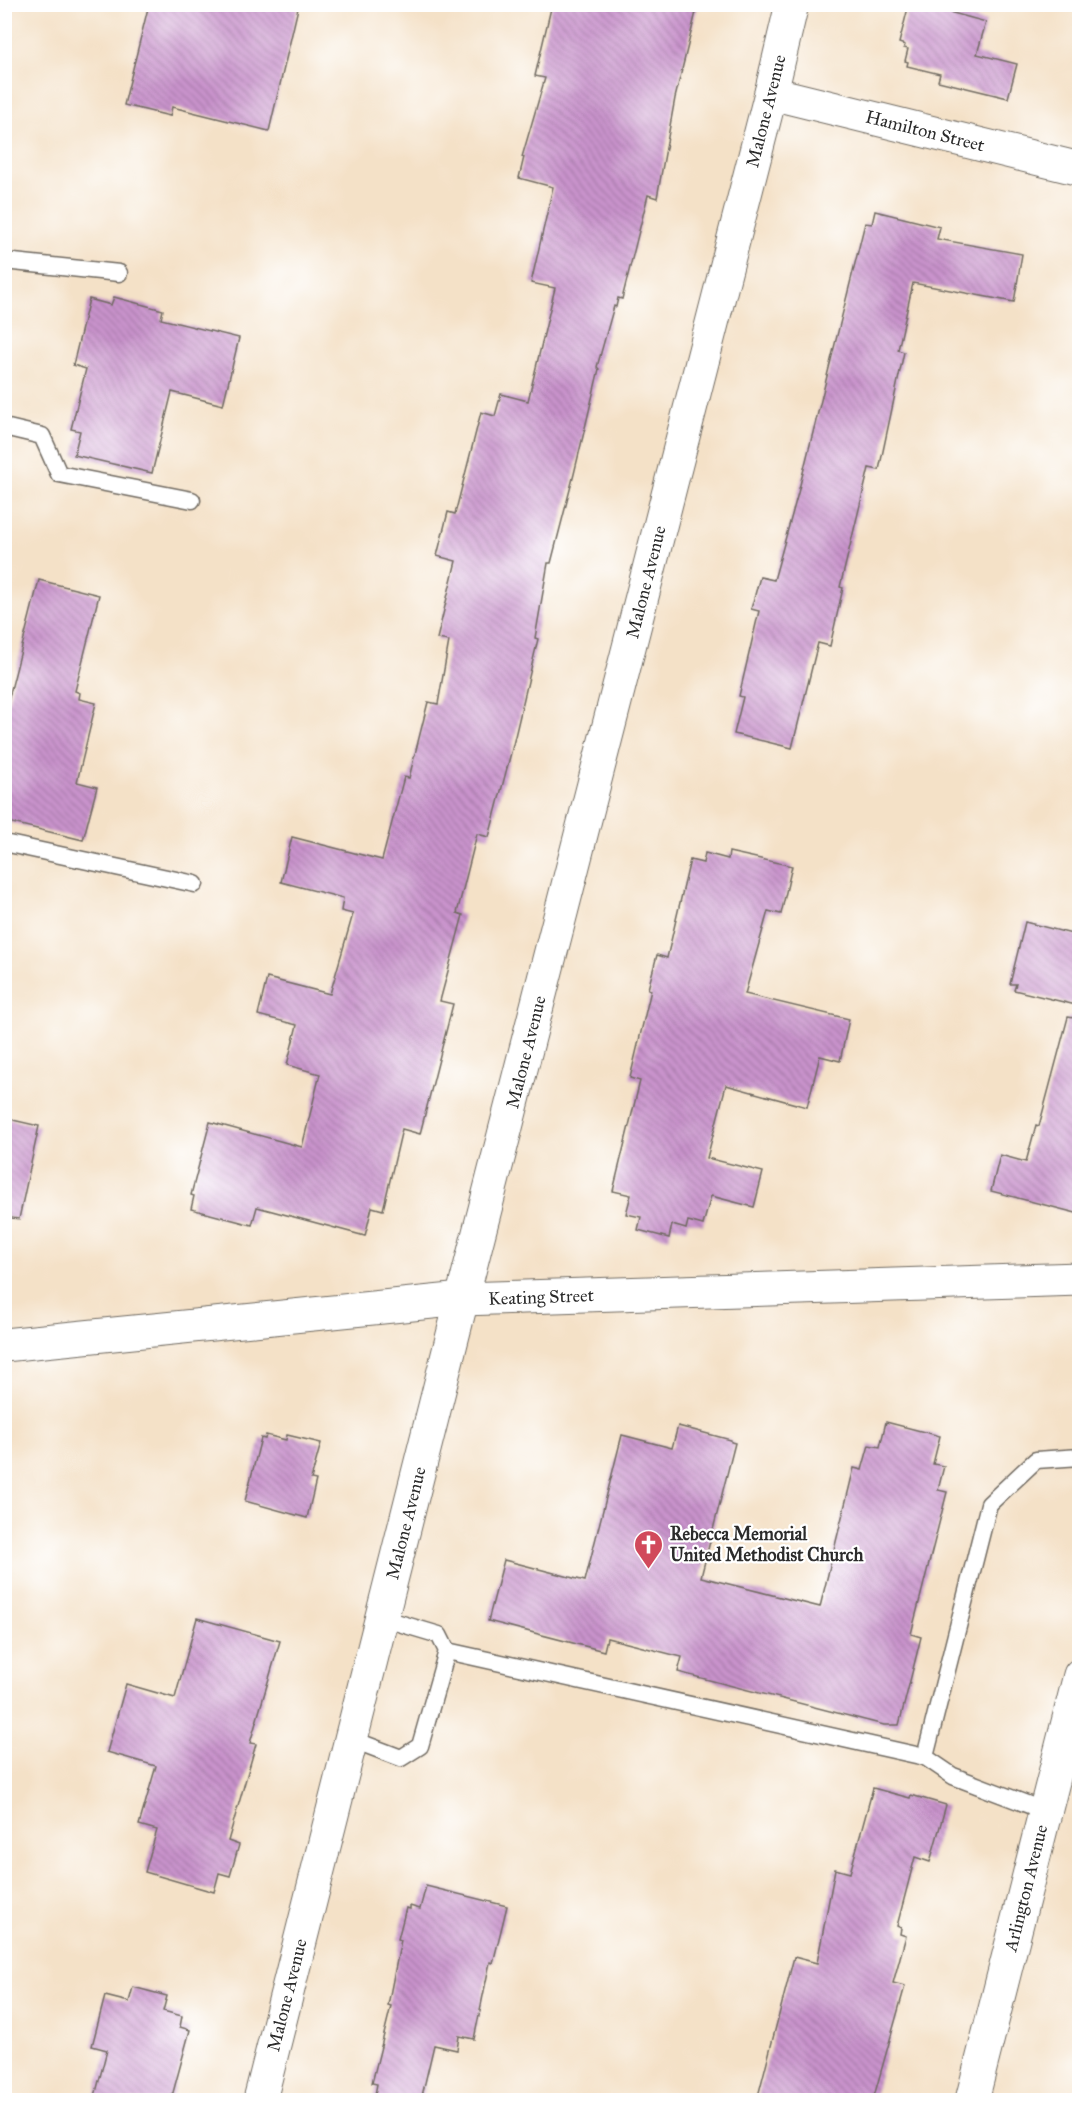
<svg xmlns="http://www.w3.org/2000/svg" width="1084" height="2105" font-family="'IM FELL Great Primer',serif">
<defs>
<pattern id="building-back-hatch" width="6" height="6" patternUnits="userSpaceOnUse" patternTransform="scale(1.5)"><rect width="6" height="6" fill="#c993cc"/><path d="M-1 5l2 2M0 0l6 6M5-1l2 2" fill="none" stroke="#a378a6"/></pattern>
</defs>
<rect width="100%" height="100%" fill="#fff"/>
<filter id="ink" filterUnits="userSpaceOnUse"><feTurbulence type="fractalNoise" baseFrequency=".0167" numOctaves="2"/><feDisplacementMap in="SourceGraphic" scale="12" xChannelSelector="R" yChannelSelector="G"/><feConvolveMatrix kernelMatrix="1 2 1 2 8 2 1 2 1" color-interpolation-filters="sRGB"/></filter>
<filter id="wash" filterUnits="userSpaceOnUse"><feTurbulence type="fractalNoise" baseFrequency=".008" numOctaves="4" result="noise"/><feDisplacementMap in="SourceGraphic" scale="24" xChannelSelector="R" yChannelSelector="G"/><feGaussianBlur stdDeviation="1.35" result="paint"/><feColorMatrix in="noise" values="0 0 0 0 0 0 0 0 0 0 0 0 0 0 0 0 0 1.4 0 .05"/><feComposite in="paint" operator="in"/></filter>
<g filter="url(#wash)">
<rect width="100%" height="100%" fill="#f4e1c7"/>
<g id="blocks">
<g fill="url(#building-back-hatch)">
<path d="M 149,4 L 299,4 L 269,131 L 172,107 L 170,116 L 124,105 Z"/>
<path d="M 552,4 L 698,4 L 675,98 L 657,198 L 648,195 L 622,299 L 618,298 L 616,307 L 614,306 L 597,367 L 599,369 L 574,474 L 551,563 L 548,563 L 535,638 L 538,639 L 513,745 L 489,837 L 477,834 L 457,913 L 463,915 L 440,1001 L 453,1004 L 420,1134 L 402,1129 L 383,1210 L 372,1207 L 365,1236 L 257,1207 L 252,1225 L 191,1209 L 194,1196 L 191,1195 L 210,1122 L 302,1147 L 320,1074 L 287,1065 L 297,1025 L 258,1015 L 267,978 L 330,994 L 353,914 L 341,911 L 343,898 L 281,882 L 292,837 L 382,860 L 404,777 L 409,778 L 428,702 L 438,704 L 449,641 L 437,639 L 456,561 L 437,556 L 448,512 L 455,514 L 481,412 L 495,416 L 501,394 L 528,401 L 555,288 L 531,283 L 553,187 L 519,178 L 524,157 L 522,157 L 545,78 L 535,76 Z"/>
<path d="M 909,4 L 920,4 L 986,22 L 977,54 L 1017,64 L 1008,98 L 938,81 L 940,74 L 907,66 L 908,62 L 905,61 L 908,49 L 904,48 L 905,45 L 899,43 Z"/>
<path d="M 875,211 L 940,227 L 937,239 L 1022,254 L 1014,302 L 913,283 L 898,350 L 904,352 L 879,470 L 869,468 L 840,587 L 843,588 L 830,646 L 818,643 L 792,748 L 734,734 L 743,697 L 739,696 L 759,611 L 751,609 L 760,577 L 774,580 L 798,493 L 865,223 L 872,224 Z"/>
<path d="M 114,297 L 163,310 L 161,319 L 239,338 L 223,405 L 172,392 L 152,473 L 74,455 L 80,431 L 71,429 L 86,369 L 73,365 L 89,299 L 111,305 Z"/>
<path d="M 39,580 L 99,595 L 75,691 L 80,693 L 79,699 L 96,703 L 77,782 L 97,787 L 83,840 L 4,821 L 4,717 Z"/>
<path d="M 729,852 L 792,866 L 781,914 L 768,911 L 745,994 L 849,1019 L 840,1061 L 820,1056 L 807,1107 L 726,1085 L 707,1158 L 763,1172 L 754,1207 L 711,1196 L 703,1225 L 688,1221 L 686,1229 L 672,1225 L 669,1238 L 638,1230 L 641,1217 L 626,1214 L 631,1195 L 613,1191 L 640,1081 L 630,1078 L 651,990 L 648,989 L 657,955 L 667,958 L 690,860 L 703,863 L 705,853 L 728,859 Z"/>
<path d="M 1025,922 L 1080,936 L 1080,1006 L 1014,990 L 1016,984 L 1010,984 Z"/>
<path d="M 1068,1017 L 1080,1019 L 1080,1214 L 991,1191 L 1000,1155 L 1026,1162 L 1036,1125 L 1039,1126 Z"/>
<path d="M 4,1118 L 39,1126 L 19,1219 L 4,1217 Z"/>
<path d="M 886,1422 L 940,1436 L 933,1464 L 944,1466 L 938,1490 L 947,1492 L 911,1634 L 921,1637 L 899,1725 L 884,1725 L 678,1672 L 682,1657 L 607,1638 L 604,1651 L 488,1621 L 504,1560 L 585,1581 L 622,1435 L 672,1448 L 678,1426 L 731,1440 L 731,1442 L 735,1443 L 701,1577 L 820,1607 L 854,1468 L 862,1470 L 869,1445 L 880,1447 Z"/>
<path d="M 266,1435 L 286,1440 L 287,1435 L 321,1443 L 311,1479 L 316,1480 L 307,1518 L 245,1501 L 261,1438 L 265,1439 Z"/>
<path d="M 197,1618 L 280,1641 L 250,1743 L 256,1744 L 228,1841 L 239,1845 L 230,1876 L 219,1873 L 214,1892 L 145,1872 L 157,1830 L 139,1825 L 156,1766 L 107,1752 L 126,1684 L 175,1698 Z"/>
<path d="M 873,1788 L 910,1798 L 911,1795 L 946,1805 L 930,1862 L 915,1857 L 897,1926 L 901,1928 L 900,1934 L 906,1936 L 893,1983 L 905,1986 L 873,2100 L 757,2100 L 794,1957 L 817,1963 L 835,1869 L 850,1873 Z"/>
<path d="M 426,1886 L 507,1906 L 493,1963 L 490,1962 L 474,2039 L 459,2036 L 457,2050 L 434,2045 L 421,2100 L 374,2100 L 377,2084 L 372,2083 L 391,2006 L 388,2005 L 401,1940 L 398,1939 L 406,1908 L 410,1909 L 410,1906 L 420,1909 Z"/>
<path d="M 133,1987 L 167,1996 L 163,2011 L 182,2016 L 180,2027 L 190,2030 L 171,2100 L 94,2100 L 107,2050 L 92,2046 L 105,1996 L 129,2002 Z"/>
</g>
</g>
</g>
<g filter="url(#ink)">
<use href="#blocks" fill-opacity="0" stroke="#716b62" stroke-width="1.5"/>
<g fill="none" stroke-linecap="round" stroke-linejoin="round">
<defs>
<g id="service">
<path d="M 4,261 L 119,273"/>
<path d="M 4,427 L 42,436 L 59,474 L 192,500"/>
<path d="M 4,843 L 195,884"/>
<path d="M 447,1651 L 925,1757"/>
<path d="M 351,1739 L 401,1758 L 420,1746 L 447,1651 L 439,1635 L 382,1618"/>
<path d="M 1045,1811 L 953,1776 L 925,1757 L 989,1504 L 1036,1460 L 1080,1457"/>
</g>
<g id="minor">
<path d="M 771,93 L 1080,169"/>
<path d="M 4,1345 L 462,1299 L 1080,1279"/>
<path d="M 260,2100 L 462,1299 L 771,93 L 792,4"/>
<path d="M 972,2100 L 1080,1675"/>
</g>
</defs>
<use href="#service" stroke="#716b62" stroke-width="19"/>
<use href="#minor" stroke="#716b62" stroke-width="35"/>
<use href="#service" stroke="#fff" stroke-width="16"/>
<use href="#minor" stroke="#fff" stroke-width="33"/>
</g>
</g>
<defs>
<symbol id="church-pin" viewBox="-11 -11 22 30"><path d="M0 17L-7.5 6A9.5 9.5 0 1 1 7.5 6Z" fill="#d1495b" stroke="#fff"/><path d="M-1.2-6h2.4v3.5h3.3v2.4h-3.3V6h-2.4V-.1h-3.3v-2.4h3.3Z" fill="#fff"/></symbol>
</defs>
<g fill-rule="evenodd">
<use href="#church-pin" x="632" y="1528" width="33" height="45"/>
</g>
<g text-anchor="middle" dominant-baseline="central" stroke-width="4.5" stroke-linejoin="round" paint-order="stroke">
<g font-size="18" fill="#2b2b2b" stroke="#fff">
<text transform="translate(766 111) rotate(-76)">Malone Avenue</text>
<text transform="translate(925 131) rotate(14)">Hamilton Street</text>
<text transform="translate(646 582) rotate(-76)">Malone Avenue</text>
<text transform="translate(526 1052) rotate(-76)">Malone Avenue</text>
<text transform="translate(541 1297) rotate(-2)">Keating Street</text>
<text transform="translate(406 1523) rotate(-76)">Malone Avenue</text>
<text transform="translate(1026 1888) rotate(-76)">Arlington Avenue</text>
<text transform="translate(287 1995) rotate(-76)">Malone Avenue</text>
</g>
<g font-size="18" font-weight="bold" fill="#2b2b2b" stroke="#fff" text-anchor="start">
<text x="670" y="1534">Rebecca Memorial<tspan x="670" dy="21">United Methodist Church</tspan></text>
</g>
</g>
<rect width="1084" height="2105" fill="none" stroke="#fff" stroke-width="24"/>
</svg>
